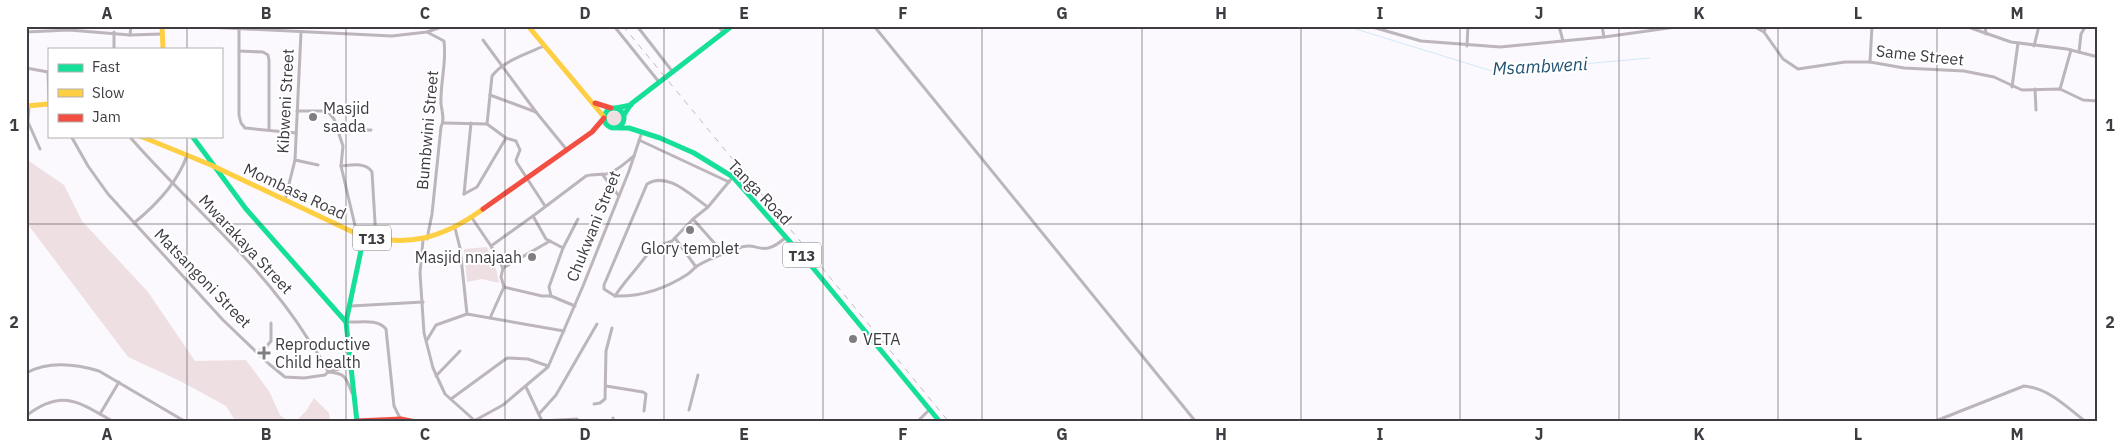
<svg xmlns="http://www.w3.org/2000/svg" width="2124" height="448" font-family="'IBM Plex Sans',sans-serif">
<rect width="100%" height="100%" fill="#fbf9fd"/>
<g fill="#eedfe3">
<circle cx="614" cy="119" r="8"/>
<path d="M 26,159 L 64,185 L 82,221 L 148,292 L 195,361 L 246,360 L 269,391 L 280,415 L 290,422 L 236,422 L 226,406 L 182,382 L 128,357 L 26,222 Z"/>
<path d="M 487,247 L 497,272 L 499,283 L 482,279 L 467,282 L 464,249 Z"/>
<path d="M 314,398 L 329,413 L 330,422 L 295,422 L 306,411 Z"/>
</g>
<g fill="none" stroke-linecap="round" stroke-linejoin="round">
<path stroke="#d3e8f7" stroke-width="1" d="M 1346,26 L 1495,72 L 1650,58"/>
<g stroke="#bdb5bc" stroke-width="3">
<path d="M 186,26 L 392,36 L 427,32 L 444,26"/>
<path d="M 614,26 L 659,82"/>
<path d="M 637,26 L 672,71"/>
<path d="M 718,26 L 723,32"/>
<path d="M 874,26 L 1196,422"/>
<path d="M 1369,26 L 1421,41 L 1500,47 L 1604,37 L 1683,26"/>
<path d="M 1559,26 L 1563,41"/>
<path d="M 1602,26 L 1604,37"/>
<path d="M 1753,26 L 1764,32 L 1783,59 L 1798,69 L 1845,62 L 1870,62 L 1904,68 L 1964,71 L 1994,77 L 2022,90 L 2060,89 L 2083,100 L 2098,101"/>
<path d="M 1965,26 L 2011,42 L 2067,49 L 2098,57"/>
<path d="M 1985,26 L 1986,34"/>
<path d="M 239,29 L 239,115 L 241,123 L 245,128 L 296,133"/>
<path d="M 26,32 L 69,30 L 130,35 L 162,34"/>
<path d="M 1764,32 L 1766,26"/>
<path d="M 130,35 L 131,26"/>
<path d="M 483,40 L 536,112 L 567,150"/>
<path d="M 1467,46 L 1468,26"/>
<path d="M 2034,46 L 2039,26"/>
<path d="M 114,49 L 114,32"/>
<path d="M 239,51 L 263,52 L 268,55 L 269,60 L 269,130"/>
<path d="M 2079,52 L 2081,34 L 2085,27 L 2091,26"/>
<path d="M 1870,62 L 1872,26"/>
<path d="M 26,68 L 48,72"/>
<path d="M 48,72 L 49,102"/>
<path d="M 2012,87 L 2018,43"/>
<path d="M 2035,89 L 2036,110"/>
<path d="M 2060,89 L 2071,50"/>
<path d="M 490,95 L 536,112"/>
<path d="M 29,106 L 28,122 L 40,149"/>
<path d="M 297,111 L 322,111 L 329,113 L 334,119 L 343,146 L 341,166 L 357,234"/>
<path d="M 444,123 L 487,124 L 506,138 L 516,141 L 520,150 L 516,160 L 517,163 L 545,206"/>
<path d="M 487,124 L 492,76 C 503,61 528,53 544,46"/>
<path d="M 340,131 L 371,130"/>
<path d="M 71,136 L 88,166 L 108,194 L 223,320 L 269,364 L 285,377 L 304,378 L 325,375 L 328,372 L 349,366"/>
<path d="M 129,136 C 188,204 260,262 308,339 C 315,350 323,360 328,372 C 345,373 346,377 352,393"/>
<path d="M 639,140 L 729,182"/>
<path d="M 295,160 L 318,165"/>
<path d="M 341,166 C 351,165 366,162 372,172 L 376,239"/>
<path d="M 602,174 L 619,196"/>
<path d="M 464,194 L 477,187 L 506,138"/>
<path d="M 464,194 L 471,123"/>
<path d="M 285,200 L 295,160 L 301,32"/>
<path d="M 472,218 L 491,246 L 503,268"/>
<path d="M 693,219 L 724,254"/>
<path d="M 134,223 C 156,205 178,183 187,155"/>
<path d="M 455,228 L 460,248 L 467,314"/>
<path d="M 675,238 L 696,267"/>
<path d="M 427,239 L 432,214 L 441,127 C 445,120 442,112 441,104 C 440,83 447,62 444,41 L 427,32"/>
<path d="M 423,240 L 420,273 L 424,333 L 433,368 L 445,394 L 474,420"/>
<path d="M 491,246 L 533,216"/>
<path d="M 563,248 L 578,219"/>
<path d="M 503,268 L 550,241"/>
<path d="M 503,268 L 501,277 L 504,287"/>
<path d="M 504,287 L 542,296 L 551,296"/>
<path d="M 615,296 L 604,289 L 604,285 L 647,184 C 668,171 691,196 708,207"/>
<path d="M 615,296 C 642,297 665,289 688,274 C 691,272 693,269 697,266 C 708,259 723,254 736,249 C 759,239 760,260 785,238"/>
<path d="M 615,296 C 626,279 640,266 651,249 L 672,241 L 693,219 L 708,207 L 732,178"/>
<path d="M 351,306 L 423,302"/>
<path d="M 575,306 L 551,296 L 549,287 L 563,248 L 546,239 L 533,216 L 586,176 C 593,174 599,175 606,174 C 617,172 626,162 634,156"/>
<path d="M 490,318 L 504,287"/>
<path d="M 346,322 C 359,323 377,318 386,329 L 394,406 L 400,418"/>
<path d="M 427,340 L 436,325 L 467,314 L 564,331"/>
<path d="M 257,352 L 266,347 L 271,341 L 271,323"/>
<path d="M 26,373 C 48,361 76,364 99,371 L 186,422"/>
<path d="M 436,376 L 460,351"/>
<path d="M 606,386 L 643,392 L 646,394 L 644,411"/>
<path d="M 526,387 L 542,421 L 577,419 L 580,422"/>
<path d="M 451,399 L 507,358 L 528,359 L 548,366"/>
<path d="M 594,404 L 600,403 L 605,399 L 606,351 L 612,328"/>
<path d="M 689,410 L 698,375"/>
<path d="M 100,414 L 119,382"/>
<path d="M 539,414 L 556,395 L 597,324"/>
<path d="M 26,416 C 62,388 79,402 114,422"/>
<path d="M 613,418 L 614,422"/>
<path d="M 472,422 L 503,405 L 548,367 L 583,286 L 629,171 L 642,132"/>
<path d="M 917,422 L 929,410"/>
<path d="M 1933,422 L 2024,386 C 2048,388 2067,407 2086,422"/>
</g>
<g stroke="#16e098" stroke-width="5">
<circle cx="614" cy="118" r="10"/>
<path d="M 616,108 L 631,105"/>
<path d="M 624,115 L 631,104 L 732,26"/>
<path d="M 618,128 L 629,128 L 660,138 L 694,153 L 733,177 L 813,268 L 940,422"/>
<path d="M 192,136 L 246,209 L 346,322"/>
<path d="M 357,422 L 346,322 L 364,236"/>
</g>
<g stroke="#ffcf43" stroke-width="5">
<path d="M 162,26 L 163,49"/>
<path d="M 528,26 L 604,117"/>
<path d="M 26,106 L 49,104"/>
<path d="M 140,136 L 211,165 L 357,234 C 407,248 442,239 483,209"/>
</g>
<g stroke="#f24e42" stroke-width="5">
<path d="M 595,103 L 611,108"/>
<path d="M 483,209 L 592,132 L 604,118"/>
<path d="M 357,421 L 401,419 L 416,422"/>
</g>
<path stroke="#c0babf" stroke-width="1" stroke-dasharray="6 6" stroke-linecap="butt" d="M 623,26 L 949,422"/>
</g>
<path fill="none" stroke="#3e3b41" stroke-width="1" stroke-opacity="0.55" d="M 187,26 L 187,49M 346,26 L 346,422M 505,26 L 505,422M 664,26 L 664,422M 823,26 L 823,422M 982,26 L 982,422M 1142,26 L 1142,422M 1301,26 L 1301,422M 1460,26 L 1460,422M 1619,26 L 1619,422M 1778,26 L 1778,422M 1937,26 L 1937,422M 187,136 L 187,422M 26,224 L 2098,224"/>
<g fill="#807e83" stroke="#fff" stroke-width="2">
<circle cx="313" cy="117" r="5"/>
<circle cx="690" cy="230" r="5"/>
<circle cx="532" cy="257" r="5"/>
<circle cx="853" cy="339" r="5"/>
<path d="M261.5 345.5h5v5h5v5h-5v5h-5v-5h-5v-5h5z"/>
</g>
<g text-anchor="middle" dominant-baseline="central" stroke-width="4" stroke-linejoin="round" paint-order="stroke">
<g fill="#fff" stroke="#78767a" stroke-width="1">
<rect x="353" y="225.5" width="38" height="25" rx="4"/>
<rect x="783" y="242.5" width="38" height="25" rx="4"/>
</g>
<g font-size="15" font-weight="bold" fill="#3e3b41">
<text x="372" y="238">T13</text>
<text x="802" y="255">T13</text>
</g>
<g font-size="16" fill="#3e3b41" stroke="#fff">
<text transform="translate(1920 55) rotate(6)">Same Street</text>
<text transform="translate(285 101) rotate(-87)">Kibweni Street</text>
<text transform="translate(427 130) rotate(-85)">Bumbwini Street</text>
<text transform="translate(295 191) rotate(25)">Mombasa Road</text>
<text transform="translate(760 192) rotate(46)">Tanga Road</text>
<text transform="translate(593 226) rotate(-68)">Chukwani Street</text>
<text transform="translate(246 244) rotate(47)">Mwarakaya Street</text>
<text transform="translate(203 278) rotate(46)">Matsangoni Street</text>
</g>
<g font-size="16" fill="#3e3b41" stroke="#fff" text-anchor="start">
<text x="323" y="108">Masjid<tspan x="323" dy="18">saada</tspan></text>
<text x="690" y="248" text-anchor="middle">Glory templet</text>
<text x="522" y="257" text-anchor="end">Masjid nnajaah</text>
<text x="863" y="339">VETA</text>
<text x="275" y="344">Reproductive<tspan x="275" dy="18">Child health</tspan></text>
</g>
<g font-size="18" font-style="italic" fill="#225271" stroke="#fff">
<text transform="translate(1540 66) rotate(-3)">Msambweni</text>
</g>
</g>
<rect width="2124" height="448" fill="none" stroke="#ffffff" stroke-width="55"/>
<rect x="48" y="48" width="175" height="90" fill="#ffffff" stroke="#b2b1b3"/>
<rect x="58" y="64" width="25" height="8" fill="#16e098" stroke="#b2b1b3"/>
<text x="92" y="72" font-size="15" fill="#3e3b41">Fast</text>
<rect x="58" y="89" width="25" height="8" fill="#ffcf43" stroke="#b2b1b3"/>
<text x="92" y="98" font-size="15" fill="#3e3b41">Slow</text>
<rect x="58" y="114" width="25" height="8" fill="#f24e42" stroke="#b2b1b3"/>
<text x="92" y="122" font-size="15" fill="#3e3b41">Jam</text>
<rect x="28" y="28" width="2068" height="392" fill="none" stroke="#3e3b41" stroke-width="2"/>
<g font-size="16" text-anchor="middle" font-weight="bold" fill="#3e3b41">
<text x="107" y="19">A</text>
<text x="266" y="19">B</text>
<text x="425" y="19">C</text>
<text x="585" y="19">D</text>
<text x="744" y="19">E</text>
<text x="903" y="19">F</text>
<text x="1062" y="19">G</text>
<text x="1221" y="19">H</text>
<text x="1380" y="19">I</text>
<text x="1539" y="19">J</text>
<text x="1699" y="19">K</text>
<text x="1858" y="19">L</text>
<text x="2017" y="19">M</text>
<text x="14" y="131">1</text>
<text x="2110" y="131">1</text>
<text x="14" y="328">2</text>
<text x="2110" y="328">2</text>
<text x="107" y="440">A</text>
<text x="266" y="440">B</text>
<text x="425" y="440">C</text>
<text x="585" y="440">D</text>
<text x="744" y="440">E</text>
<text x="903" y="440">F</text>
<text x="1062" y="440">G</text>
<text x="1221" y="440">H</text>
<text x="1380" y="440">I</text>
<text x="1539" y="440">J</text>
<text x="1699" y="440">K</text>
<text x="1858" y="440">L</text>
<text x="2017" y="440">M</text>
</g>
</svg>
